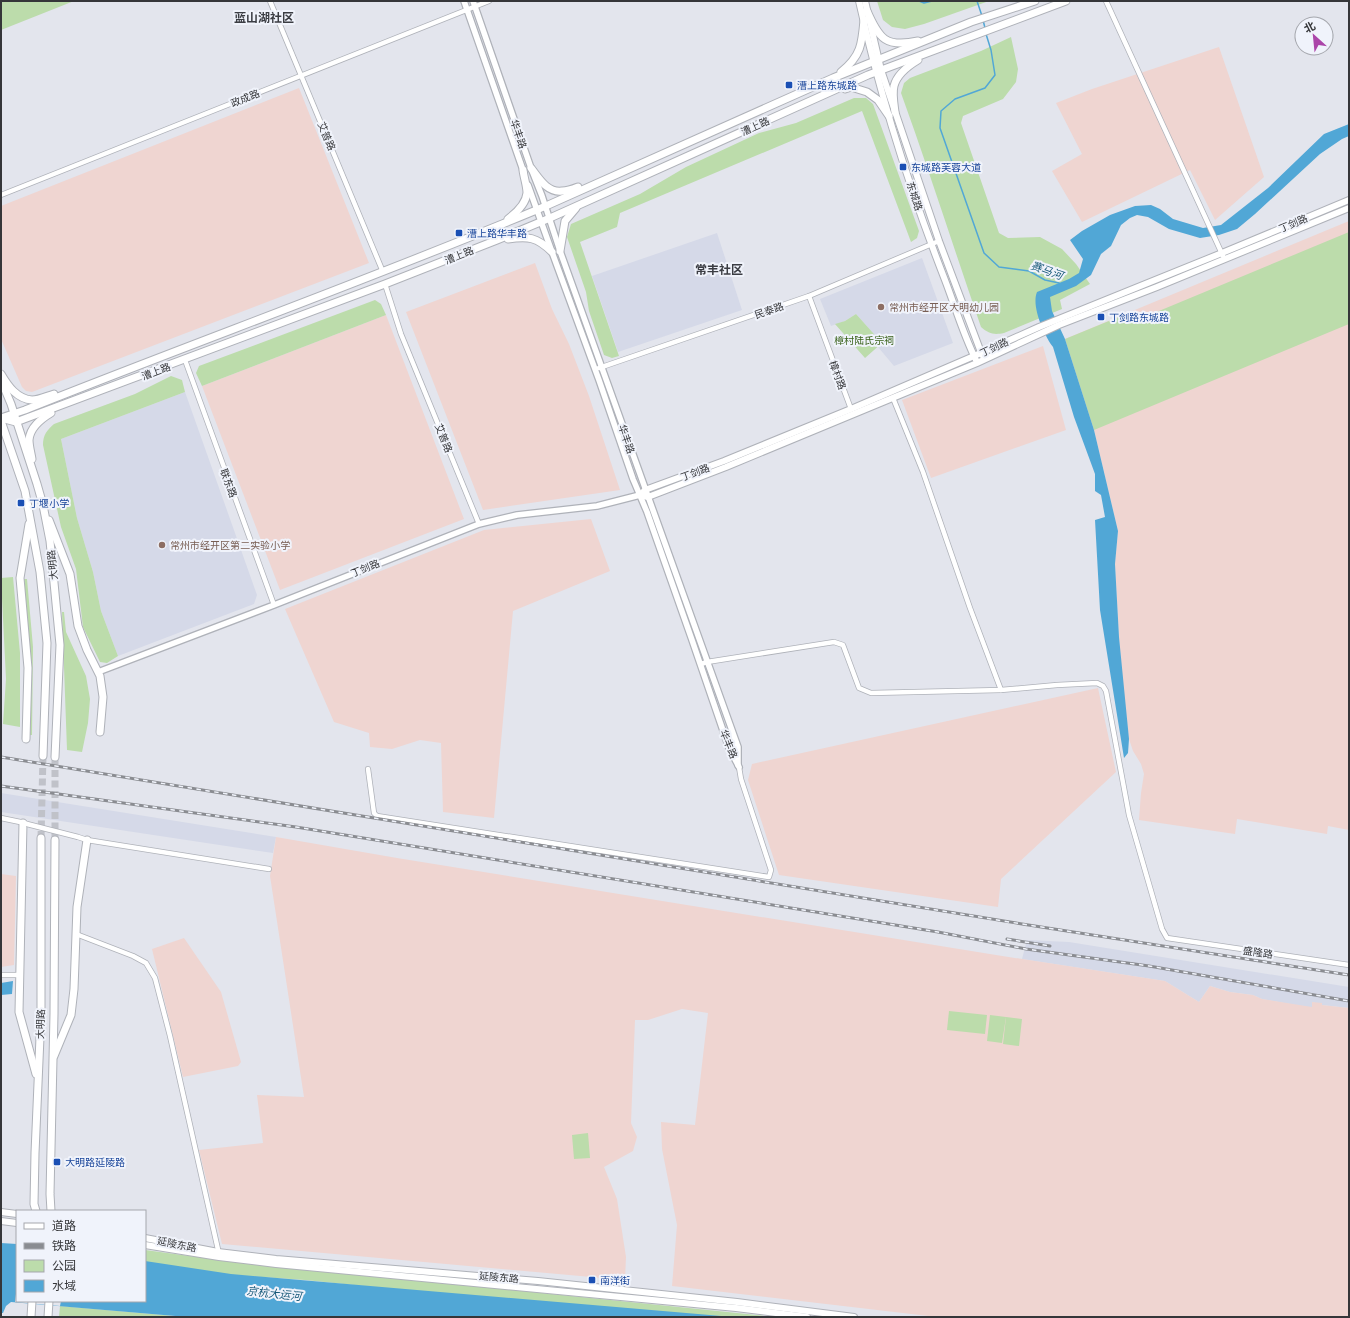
<svg xmlns="http://www.w3.org/2000/svg" width="1350" height="1318" font-family="Manrope,'Noto Sans SC',sans-serif">
<rect width="100%" height="100%" fill="#e3e5ed"/>
<g fill="#d5d9e8">
<path d="M 717,233 L 742,310 L 618,352 L 592,276 Z"/>
<path d="M 922,258 L 953,343 L 894,366 L 878,347 L 882,343 L 856,314 L 845,321 L 831,326 L 820,299 Z"/>
<path d="M 185,392 L 257,595 L 254,604 L 118,656 L 101,611 L 93,572 L 77,518 L 61,439 Z"/>
<path d="M 1,793 L 276,837 L 273,853 L 1,812 Z"/>
<path d="M 1027,940 L 1069,942 L 1349,987 L 1349,1008 L 1322,1005 L 1312,1002 L 1312,1008 L 1262,999 L 1253,995 L 1230,992 L 1210,986 L 1199,1002 L 1165,981 L 1022,959 Z"/>
</g>
<g fill="#efd5d1">
<path d="M 1219,47 L 1264,177 L 1215,220 L 1190,170 L 1082,222 L 1052,171 L 1082,154 L 1056,103 L 1092,89 Z"/>
<path d="M 299,88 L 369,263 L 32,392 L 26,391 L 22,387 L 1,339 L 1,206 Z"/>
<path d="M 1349,221 L 1349,830 L 1328,826 L 1327,834 L 1237,819 L 1235,834 L 1139,820 L 1141,793 L 1144,774 L 1141,764 L 1133,751 L 1129,739 L 1123,688 L 1119,637 L 1115,564 L 1118,531 L 1094,430 L 1065,339 Z"/>
<path d="M 535,263 L 552,309 L 569,344 L 589,396 L 620,490 L 483,510 L 406,312 Z"/>
<path d="M 386,315 L 464,519 L 280,590 L 202,386 Z"/>
<path d="M 1043,346 L 1066,430 L 931,478 L 902,400 Z"/>
<path d="M 591,519 L 610,571 L 513,611 L 494,818 L 443,812 L 441,743 L 420,740 L 392,749 L 370,747 L 369,733 L 334,722 L 285,609 L 484,530 Z"/>
<path d="M 1098,688 L 1116,772 L 1001,879 L 998,907 L 779,875 L 748,780 L 752,764 Z"/>
<path d="M 276,837 L 397,858 L 996,955 L 1165,981 L 1199,1002 L 1210,986 L 1230,992 L 1253,995 L 1262,999 L 1293,1004 L 1312,1007 L 1312,1002 L 1322,1003 L 1322,1005 L 1349,1008 L 1349,1317 L 937,1317 L 672,1286 L 677,1225 L 662,1149 L 661,1122 L 695,1125 L 708,1013 L 682,1009 L 648,1020 L 635,1020 L 631,1123 L 637,1137 L 633,1151 L 604,1167 L 617,1199 L 626,1257 L 625,1280 L 222,1244 L 199,1150 L 263,1143 L 257,1095 L 304,1097 L 270,876 Z"/>
<path d="M 1,874 L 16,876 L 14,965 L 1,967 Z"/>
<path d="M 184,938 L 221,992 L 241,1062 L 238,1066 L 183,1077 L 152,949 Z"/>
</g>
<g fill="#bcdcab">
<path d="M 1,1 L 74,1 L 1,30 Z"/>
<path d="M 877,1 L 989,1 L 924,24 L 905,29 L 892,27 L 883,20 Z"/>
<path d="M 1011,37 L 1018,69 L 1016,82 L 1003,99 L 963,116 L 961,123 L 999,233 L 1008,238 L 1040,237 L 1062,249 L 1076,264 L 1090,284 L 1060,300 L 1062,309 L 1004,333 C 994,335 989,334 981,327 C 954,249 929,170 901,93 L 904,83 L 910,78 L 981,51 Z"/>
<path d="M 854,98 L 866,98 L 873,104 L 919,231 L 917,238 L 911,242 L 862,111 L 620,213 L 617,227 L 580,242 L 619,356 L 612,358 L 604,355 L 589,311 L 586,292 L 567,237 L 571,224 L 640,194 L 686,167 L 759,133 L 796,123 Z"/>
<path d="M 1349,232 L 1349,324 L 1094,430 L 1065,339 L 1126,314 L 1130,323 Z"/>
<path d="M 375,300 L 381,304 L 386,315 L 202,386 L 196,373 L 199,366 Z"/>
<path d="M 856,314 L 882,343 L 865,358 L 835,324 L 845,321 Z"/>
<path d="M 171,376 L 182,380 L 185,392 L 61,439 L 77,518 L 93,572 L 101,611 L 118,656 L 107,663 L 100,662 L 83,627 L 76,569 L 61,527 L 43,445 C 43,435 47,430 54,424 L 135,394 Z"/>
<path d="M 13,577 L 20,653 L 20,727 L 3,724 L 6,679 L 1,578 Z"/>
<path d="M 24,579 L 27,579 L 33,647 L 32,735 L 30,735 L 31,679 Z"/>
<path d="M 62,612 L 64,612 L 66,632 L 86,676 L 90,699 L 88,723 L 82,752 L 67,750 Z"/>
<path d="M 949,1011 L 987,1015 L 985,1034 L 947,1030 Z"/>
<path d="M 990,1015 L 1006,1017 L 1002,1043 L 987,1041 Z"/>
<path d="M 1006,1017 L 1022,1019 L 1019,1046 L 1003,1044 Z"/>
<path d="M 588,1133 L 590,1158 L 574,1159 L 572,1135 Z"/>
<path d="M 145,1250 L 212,1259 L 775,1317 L 694,1317 L 471,1297 L 305,1280 L 230,1275 L 145,1262 Z"/>
<path d="M 60,1306 L 187,1317 L 59,1317 Z"/>
</g>
<g fill="#51a7d6">
<path d="M 1349,124 L 1349,136 L 1342,139 L 1320,154 L 1255,214 L 1237,229 L 1219,235 L 1200,238 L 1169,229 L 1148,217 L 1137,215 L 1130,218 L 1121,225 L 1111,246 L 1101,254 L 1091,275 L 1076,286 L 1050,297 L 1052,311 L 1065,339 L 1094,430 L 1118,531 L 1115,564 L 1119,637 L 1129,739 L 1128,753 L 1124,758 L 1100,610 L 1095,520 L 1105,517 L 1101,495 L 1095,491 L 1095,474 L 1074,417 L 1053,347 C 1044,335 1031,306 1037,292 L 1069,279 L 1079,273 L 1083,259 L 1070,240 L 1082,231 L 1110,215 L 1135,206 L 1151,205 L 1160,209 L 1173,219 L 1203,228 L 1221,225 L 1268,188 L 1324,134 Z"/>
<path d="M 13,981 L 12,994 L 1,995 L 1,983 Z"/>
<path d="M 1,1243 L 17,1244 L 17,1301 L 145,1301 L 145,1261 L 231,1274 L 733,1317 L 187,1317 L 11,1302 L 6,1306 L 3,1313 L 1,1313 Z"/>
</g>
<path fill="#e3e5ed" d="M 17,1286 L 17,1301 L 61,1301 L 60,1306 L 15,1302 Z"/>
<g fill="none" stroke-linecap="round" stroke-linejoin="round">
<g stroke="#51a7d6" stroke-width="1.5">
<path d="M 919,1 L 924,3 L 932,1"/>
<path d="M 977,1 L 982,16"/>
<path d="M 983,20 L 985,28"/>
<path d="M 986,34 L 991,50 L 995,75 L 985,88 L 955,99 L 941,111 L 940,128 L 984,253 L 999,267 L 1029,271 L 1045,280 L 1059,283"/>
</g>
<g stroke="#c0c2c9" stroke-width="7" stroke-dasharray="7 3.5" stroke-linecap="butt">
<path d="M 41,838 L 43,756"/>
<path d="M 55,840 L 55,757"/>
</g>
<defs>
<g id="minor">
<path d="M 270,1 L 383,272"/>
<path d="M 1106,1 L 1223,256"/>
<path d="M 1,195 L 489,1"/>
<path d="M 385,284 L 401,334 L 479,524"/>
<path d="M 809,296 L 851,409"/>
<path d="M 185,360 L 274,605"/>
<path d="M 599,368 L 809,296 L 939,241"/>
<path d="M 893,398 L 923,472 L 970,608 L 1001,690"/>
<path d="M 701,664 L 707,662 L 834,642 L 843,645 L 859,688 L 871,693 L 1001,690 L 1057,685 L 1097,683 L 1103,686 L 1106,691 L 1129,815 L 1162,929 L 1167,938 L 1349,965"/>
<path d="M 368,769 L 374,813 L 377,816 L 769,877 L 771,870 L 741,779 L 739,767"/>
<path d="M 1,818 L 25,823"/>
<path d="M 78,837 L 87,840 L 269,869"/>
<path d="M 76,934 L 133,956 L 146,963 L 155,978 L 170,1036 L 219,1254"/>
<path d="M 1,975 L 19,975"/>
</g>
<g id="tertiary">
<path d="M 464,1 L 524,173"/>
<path d="M 473,1 L 531,168 L 542,196 L 560,251 L 738,747 L 738,765"/>
<path d="M 528,185 L 552,252 L 599,380 L 633,479 L 647,512 L 692,640 L 729,748 L 739,767"/>
<path d="M 98,672 L 274,605 L 479,524 L 517,515 L 597,506 L 640,495"/>
</g>
<g id="secondary">
<path d="M 859,1 C 880,96 910,190 945,280 C 955,306 963,334 976,360"/>
<path d="M 865,1 L 881,70 L 939,241 L 982,355"/>
<path d="M 640,495 L 645,490 L 724,461 L 851,409 L 974,356 L 1039,327 L 1222,253 L 1349,200"/>
<path d="M 640,495 L 648,497 L 726,467 L 977,363 L 1059,325 L 1157,287 L 1349,208"/>
<path d="M 1,1212 L 17,1214"/>
<path d="M 1,1221 L 17,1223"/>
<path d="M 145,1238 L 218,1252 L 276,1259 L 538,1281 L 737,1302 L 854,1317"/>
<path d="M 145,1245 L 219,1257 L 276,1264 L 736,1308 L 807,1317"/>
</g>
<g id="primary">
<path d="M 867,11 C 879,39 886,48 918,41"/>
<path d="M 841,72 C 861,56 862,44 864,20"/>
<path d="M 845,89 L 851,87 L 867,92 L 878,100 L 889,116"/>
<path d="M 895,112 C 894,104 892,93 894,86 C 897,74 908,66 918,60"/>
<path d="M 531,168 C 539,178 547,193 562,191 C 567,191 573,189 578,187"/>
<path d="M 508,219 C 516,213 526,204 527,193 C 527,186 524,178 523,170"/>
<path d="M 508,239 C 528,236 537,237 552,252"/>
<path d="M 560,251 L 565,221 L 576,208"/>
<path d="M 1,374 C 8,386 17,399 32,400 C 39,400 47,396 54,394"/>
<path d="M 1,380 L 11,404 L 37,484 L 43,505 L 50,541 L 60,645 L 55,757"/>
<path d="M 1,418 L 16,422 L 385,284 L 497,240 L 550,218 L 868,75 L 1066,1"/>
<path d="M 1,418 L 25,410 C 198,341 374,278 546,206 L 833,78 L 971,22 L 1035,1"/>
<path d="M 1,421 L 25,491 L 40,572 L 47,643 L 43,756"/>
<path d="M 32,459 C 31,453 29,446 29,440 C 30,427 41,419 51,413"/>
<path d="M 49,520 L 70,574 L 78,626 L 87,650 L 100,676 L 103,697 L 100,732"/>
<path d="M 26,739 L 28,668 L 20,578 L 29,524"/>
<path d="M 23,823 L 19,1012 L 36,1074"/>
<path d="M 54,1056 L 71,1015 L 74,989 L 77,907 L 87,840"/>
<path d="M 36,1211 L 34,1204 L 35,1153 L 41,1014 L 41,838"/>
<path d="M 51,1211 L 50,1194 L 54,1014 L 55,840"/>
<path d="M 31,1317 L 32,1301"/>
<path d="M 48,1317 L 49,1301"/>
</g>
</defs>
<use href="#minor" stroke="#afb2b9" stroke-width="6"/>
<use href="#tertiary" stroke="#afb2b9" stroke-width="8"/>
<use href="#secondary" stroke="#afb2b9" stroke-width="8"/>
<use href="#primary" stroke="#afb2b9" stroke-width="9"/>
<use href="#minor" stroke="#fff" stroke-width="4.5"/>
<use href="#tertiary" stroke="#fff" stroke-width="5.5"/>
<use href="#secondary" stroke="#fff" stroke-width="6"/>
<use href="#primary" stroke="#fff" stroke-width="7"/>
<defs>
<g id="rail">
<path d="M 1,757 L 1022,924 L 1349,975"/>
<path d="M 1,786 L 296,827 L 938,932 L 1026,949 L 1149,966 L 1349,1001"/>
<path d="M 1007,939 L 1050,946"/>
</g>
</defs>
<use href="#rail" stroke="#8a8c91" stroke-width="3"/>
<use href="#rail" stroke="#f0f3fb" stroke-width="1.5" stroke-dasharray="4.5" stroke-linecap="butt"/>
<defs>
<path id="minor-bridge" d="M 27,824 L 78,837"/>
</defs>
<use href="#minor-bridge" stroke="#afb2b9" stroke-width="6" stroke-linecap="butt"/>
<use href="#minor-bridge" stroke="#fff" stroke-width="4.5"/>
</g>
<g fill="#1a4fb4" stroke="#f0f3fb" stroke-width="1.5">
<rect x="785" y="81" width="8" height="8" rx="2"/>
<rect x="899" y="163" width="8" height="8" rx="2"/>
<rect x="455" y="229" width="8" height="8" rx="2"/>
<rect x="1097" y="313" width="8" height="8" rx="2"/>
<rect x="17" y="499" width="8" height="8" rx="2"/>
<rect x="53" y="1158" width="8" height="8" rx="2"/>
<rect x="588" y="1276" width="8" height="8" rx="2"/>
</g>
<g fill="#8d6e63" stroke="#f0f3fb" stroke-width="1.5">
<circle cx="881" cy="307" r="4"/>
<circle cx="162" cy="545" r="4"/>
</g>
<g text-anchor="middle" dominant-baseline="central" stroke-width="4" stroke-linejoin="round" paint-order="stroke">
<g font-size="10" fill="#164399" stroke="#f0f3fb" text-anchor="start">
<text x="797" y="85">漕上路东城路</text>
<text x="911" y="167">东城路芙蓉大道</text>
<text x="467" y="233">漕上路华丰路</text>
<text x="1109" y="317">丁剑路东城路</text>
<text x="29" y="503">丁堰小学</text>
<text x="65" y="1162">大明路延陵路</text>
<text x="600" y="1280">南洋街</text>
</g>
<g font-size="10" fill="#353639" stroke="#f0f3fb">
<text transform="translate(245 98) rotate(-22)">政成路</text>
<text transform="translate(755 126) rotate(-24)">漕上路</text>
<text transform="translate(519 134) rotate(71)">华丰路</text>
<text transform="translate(327 136) rotate(67)">艾普路</text>
<text transform="translate(915 196) rotate(72)">东城路</text>
<text transform="translate(1293 223) rotate(-23)">丁剑路</text>
<text transform="translate(459 255) rotate(-22)">漕上路</text>
<text transform="translate(769 310) rotate(-19)">民泰路</text>
<text transform="translate(994 347) rotate(-25)">丁剑路</text>
<text transform="translate(156 371) rotate(-20)">漕上路</text>
<text transform="translate(838 375) rotate(70)">樟村路</text>
<text transform="translate(444 438) rotate(68)">艾普路</text>
<text transform="translate(627 439) rotate(71)">华丰路</text>
<text transform="translate(695 472) rotate(-20)">丁剑路</text>
<text transform="translate(229 483) rotate(70)">联东路</text>
<text transform="translate(52 565) rotate(-96)">大明路</text>
<text transform="translate(365 568) rotate(-22)">丁剑路</text>
<text transform="translate(729 744) rotate(68)">华丰路</text>
<text transform="translate(1258 952) rotate(8)">盛隆路</text>
<text transform="translate(40 1024) rotate(-88)">大明路</text>
<text transform="translate(177 1244) rotate(11)">延陵东路</text>
<text transform="translate(499 1277) rotate(5)">延陵东路</text>
</g>
<g font-size="10" fill="#785e54" stroke="#f0f3fb" text-anchor="start">
<text x="889" y="307">常州市经开区大明幼儿园</text>
<text x="170" y="545">常州市经开区第二实验小学</text>
</g>
<g font-size="10" fill="#39621a" stroke="#f0f3fb">
<text x="864" y="340">樟村陆氏宗祠</text>
</g>
<g font-size="11" font-style="italic" fill="#165878" stroke="#f0f3fb">
<text transform="translate(1047 270) rotate(20)">赛马河</text>
<text transform="translate(274 1293) rotate(6)">京杭大运河</text>
</g>
<g font-size="12" font-weight="bold" fill="#3b3d43" stroke="#f0f3fb">
<text x="264" y="17">蓝山湖社区</text>
<text x="719" y="269">常丰社区</text>
</g>
</g>
<rect width="1350" height="1318" fill="none" stroke="#353639" stroke-width="4"/>
<rect x="16" y="1210" width="130" height="92" fill="#f0f3fb" stroke="#a5a7ad"/>
<rect x="24" y="1223" width="20" height="6" fill="#ffffff" stroke="#a5a7ad"/>
<text x="52" y="1230" font-size="12" fill="#353639">道路</text>
<rect x="24" y="1243" width="20" height="6" fill="#8a8c91" stroke="#a5a7ad"/>
<text x="52" y="1250" font-size="12" fill="#353639">铁路</text>
<rect x="24" y="1260" width="20" height="12" fill="#bcdcab" stroke="#a5a7ad"/>
<text x="52" y="1270" font-size="12" fill="#353639">公园</text>
<rect x="24" y="1280" width="20" height="12" fill="#51a7d6" stroke="#a5a7ad"/>
<text x="52" y="1290" font-size="12" fill="#353639">水域</text>
<g transform="translate(1314 36) rotate(333)"><circle r="19" fill="#f0f3fb" stroke="#a5a7ad"/>
<path d="M0-3L7 15L0 10L-7 15Z" fill="#ab45a9"/>
<text y="-6" font-size="11" font-weight="bold" text-anchor="middle" fill="#353639">北</text>
</g>
</svg>
